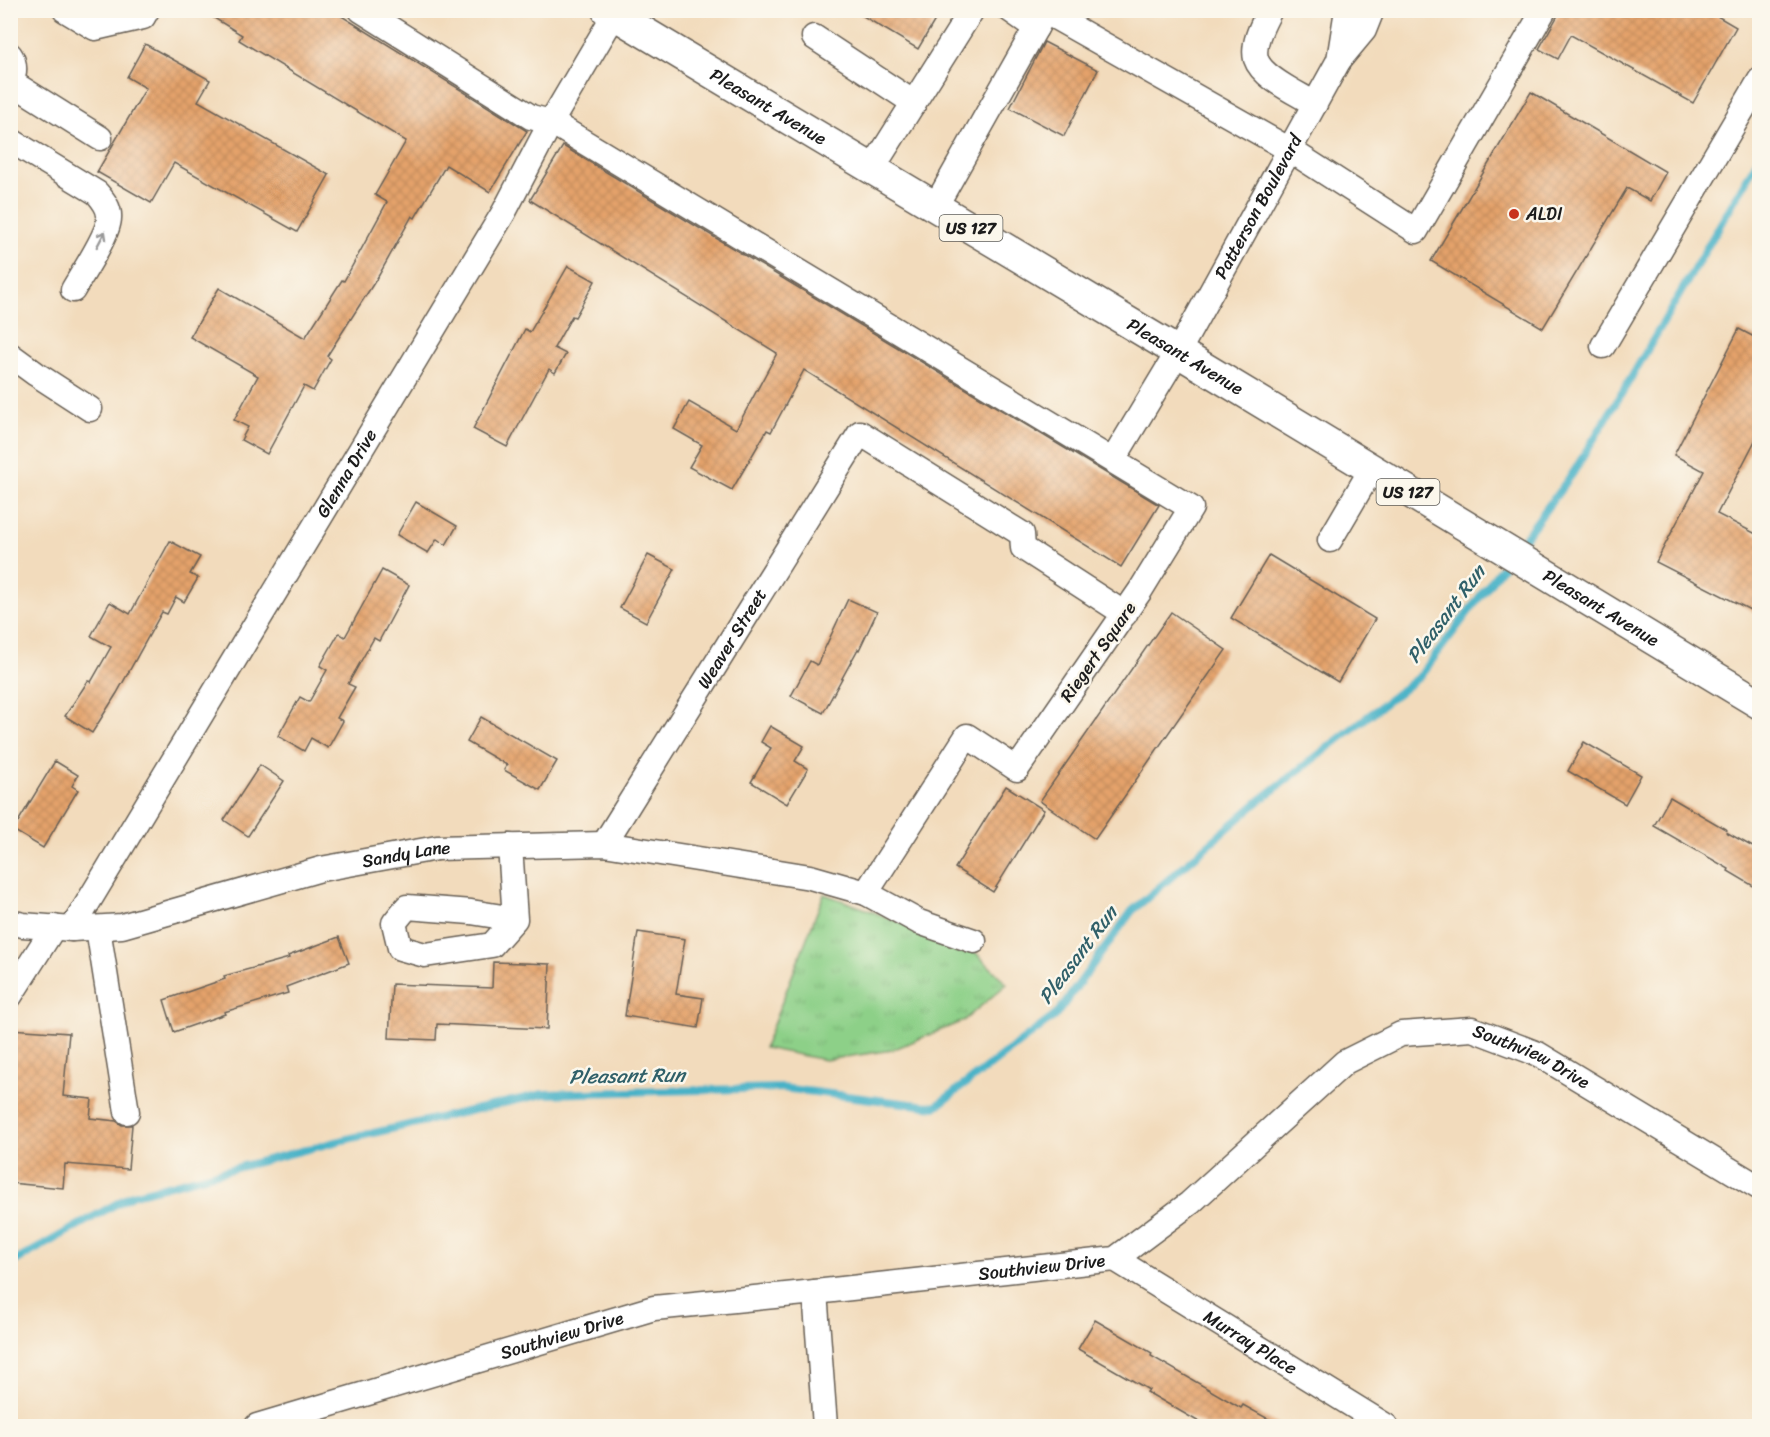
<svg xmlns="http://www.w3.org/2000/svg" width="1770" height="1437" font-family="Sriracha,sans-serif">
<defs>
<pattern id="park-tufts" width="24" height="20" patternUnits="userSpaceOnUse" patternTransform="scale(1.5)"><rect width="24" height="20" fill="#8dd088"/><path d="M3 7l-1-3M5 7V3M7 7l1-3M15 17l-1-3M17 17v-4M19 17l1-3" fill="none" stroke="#79b275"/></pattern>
<pattern id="building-cross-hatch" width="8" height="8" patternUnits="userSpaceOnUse" patternTransform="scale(1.5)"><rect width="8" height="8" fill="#e4a26b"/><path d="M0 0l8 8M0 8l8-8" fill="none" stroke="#c38b5c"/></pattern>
</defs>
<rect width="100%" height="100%" fill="#fbf7ec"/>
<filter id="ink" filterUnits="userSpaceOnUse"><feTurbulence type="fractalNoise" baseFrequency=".0167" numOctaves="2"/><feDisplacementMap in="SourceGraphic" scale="12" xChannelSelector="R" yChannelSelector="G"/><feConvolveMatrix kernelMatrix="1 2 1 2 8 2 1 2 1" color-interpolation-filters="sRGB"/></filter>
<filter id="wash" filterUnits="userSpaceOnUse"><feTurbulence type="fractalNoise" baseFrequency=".008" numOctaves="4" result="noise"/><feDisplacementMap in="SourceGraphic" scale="24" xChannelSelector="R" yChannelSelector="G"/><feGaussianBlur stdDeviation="1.35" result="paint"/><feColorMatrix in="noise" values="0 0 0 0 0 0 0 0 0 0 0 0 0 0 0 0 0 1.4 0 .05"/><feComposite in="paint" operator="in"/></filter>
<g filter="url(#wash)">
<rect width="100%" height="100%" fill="#f2dbbc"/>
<path fill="url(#park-tufts)" stroke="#547652" stroke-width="1.5" d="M 824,894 L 863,908 L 975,952 L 1007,984 L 963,1021 L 892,1050 L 825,1060 L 764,1048 Z"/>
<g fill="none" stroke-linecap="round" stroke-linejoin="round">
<g stroke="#49b2c7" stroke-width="8">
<path d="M 1517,548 L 1573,473 L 1631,378 L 1760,156"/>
<path d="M 10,1264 L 132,1195 L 343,1140 L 543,1094 L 782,1088 L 935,1107 L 1056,1015 L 1132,911 L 1259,801 L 1420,676 L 1509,558"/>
</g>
</g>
<g id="blocks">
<g fill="url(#building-cross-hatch)">
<path d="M 201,10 L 332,10 L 527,131 L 490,192 L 446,165 L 415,218 L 412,216 L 379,275 L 327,356 L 331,359 L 313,391 L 304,386 L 267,454 L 241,440 L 248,427 L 234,420 L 258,376 L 190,337 L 219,288 L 305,338 L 342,280 L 344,281 L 387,202 L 375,195 L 406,141 L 239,40 L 242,35 Z"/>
<path d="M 853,10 L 941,10 L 918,49 Z"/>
<path d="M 1561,10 L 1707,10 L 1736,27 L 1693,103 L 1571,35 L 1558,59 L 1539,49 Z"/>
<path d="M 1044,42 L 1098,70 L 1064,136 L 1010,108 Z"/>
<path d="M 145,44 L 210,80 L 198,101 L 329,175 L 297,232 L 174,163 L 151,203 L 97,172 L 146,88 L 127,77 Z"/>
<path d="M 1531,92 L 1666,172 L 1650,201 L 1627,188 L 1543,328 L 1431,261 Z"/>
<path d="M 563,146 L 1159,505 L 1121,567 L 804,370 L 771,432 L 767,430 L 732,490 L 689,467 L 702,445 L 674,429 L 689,402 L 736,429 L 777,353 L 530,200 Z"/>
<path d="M 568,266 L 595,281 L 575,317 L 572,316 L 554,348 L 566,354 L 555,373 L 549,369 L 507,447 L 473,429 L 525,329 L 530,332 Z"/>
<path d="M 1739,329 L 1760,340 L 1760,431 L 1717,514 L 1760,536 L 1760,615 L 1656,562 L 1704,471 L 1674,455 Z"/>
<path d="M 416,502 L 457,526 L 446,545 L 437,539 L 428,553 L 397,535 Z"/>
<path d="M 170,541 L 200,557 L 190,574 L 198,578 L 184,602 L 176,597 L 167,614 L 162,612 L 117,693 L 92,733 L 65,716 L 88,681 L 91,682 L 111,647 L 91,636 L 110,602 L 130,614 Z"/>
<path d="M 648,555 L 675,569 L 646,622 L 620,608 Z"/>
<path d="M 1269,555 L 1375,619 L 1338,682 L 1231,618 Z"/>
<path d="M 382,570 L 409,585 L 379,641 L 374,638 L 348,684 L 355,687 L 337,718 L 343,721 L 328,748 L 311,738 L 304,751 L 278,736 L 300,697 L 309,702 L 327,670 L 320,666 L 339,633 L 345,637 Z"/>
<path d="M 848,599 L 877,612 L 859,650 L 858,649 L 823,713 L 791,696 L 810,661 L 817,665 Z"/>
<path d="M 1171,612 L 1226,650 L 1095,839 L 1040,801 Z"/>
<path d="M 481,717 L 557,761 L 540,790 L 504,770 L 507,765 L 467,742 Z"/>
<path d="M 770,726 L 804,746 L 795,761 L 808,769 L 787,804 L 751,782 L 771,748 L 761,742 Z"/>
<path d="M 1584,742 L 1641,775 L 1625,804 L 1568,771 Z"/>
<path d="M 55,761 L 78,775 L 72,786 L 78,790 L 43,848 L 13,830 Z"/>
<path d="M 260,765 L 284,781 L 248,836 L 224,820 Z"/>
<path d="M 1006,786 L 1044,810 L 993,892 L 955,868 Z"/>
<path d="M 1670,797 L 1727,830 L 1726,832 L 1760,851 L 1760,890 L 1728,871 L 1729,869 L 1654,826 Z"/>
<path d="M 638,932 L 685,939 L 676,994 L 703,998 L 698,1028 L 625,1016 Z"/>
<path d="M 339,937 L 349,963 L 286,987 L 288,993 L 224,1012 L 225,1014 L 174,1032 L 164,1000 L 225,979 L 224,976 L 289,958 L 288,956 Z"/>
<path d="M 493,962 L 550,964 L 547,1029 L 437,1024 L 436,1040 L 389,1038 L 392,984 L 492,988 Z"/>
<path d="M 10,1029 L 69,1033 L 63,1096 L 92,1099 L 90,1118 L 116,1121 L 122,1125 L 132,1125 L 128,1169 L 65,1164 L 63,1188 L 10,1183 Z"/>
<path d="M 1095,1320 L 1152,1353 L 1151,1356 L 1241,1408 L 1243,1405 L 1281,1426 L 1206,1426 L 1147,1392 L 1149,1390 L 1078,1349 Z"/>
</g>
</g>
</g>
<g filter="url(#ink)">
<use href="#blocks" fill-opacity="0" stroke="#675f54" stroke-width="1.5"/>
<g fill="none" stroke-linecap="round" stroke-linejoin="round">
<defs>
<g id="minor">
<path d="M 65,10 L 95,28 L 143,17 L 147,10"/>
<path d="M 361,10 L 531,117 L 551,122 L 1191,508 L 1140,591 L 1017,769 L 967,736 L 866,893"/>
<path d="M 1010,10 L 1036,28"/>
<path d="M 1270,10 C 1263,24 1252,43 1256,59 C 1262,78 1299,94 1315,104"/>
<path d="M 1046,12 L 1290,150 L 1416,231 L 1544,10"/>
<path d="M 814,37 L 914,103"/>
<path d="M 10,55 C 15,62 16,75 10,82"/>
<path d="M 1339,60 L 1347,10"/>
<path d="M 11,82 L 100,138"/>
<path d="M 10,140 L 97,193 C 103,200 110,208 109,218 C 109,234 82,274 73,290"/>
<path d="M 872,169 L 972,10"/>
<path d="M 935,207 L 1046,10"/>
<path d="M 1603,346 L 1760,80"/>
<path d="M 10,355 L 36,374 L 90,409"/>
<path id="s1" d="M 1113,460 L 1178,352 L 1339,60 L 1364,30 L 1372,10"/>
<path d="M 1330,540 L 1371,470"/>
<path id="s2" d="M 604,844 L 860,433 L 1022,534 L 1023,548 L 1125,614"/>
<path d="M 510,846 L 515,919 L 492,945 L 425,955 L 400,948 L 394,923 L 407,907 L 471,912 L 515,919"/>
<path id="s3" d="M 10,922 L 23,925 L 72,929 L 122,926 L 321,869 L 437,848 L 604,844 L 810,877 L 866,893 L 919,922 L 974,941"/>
<path d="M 98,928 L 127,1112"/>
<path id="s4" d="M 72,929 L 504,212 L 551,122 L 617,10"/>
<path d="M 10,996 L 54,927"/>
<path id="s5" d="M 1115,1259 L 1386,1426"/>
<path d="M 815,1292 L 825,1426"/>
<path id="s6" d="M 257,1426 L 654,1308 L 815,1292 L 1115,1259 L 1190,1203 L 1345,1062 L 1401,1034 L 1472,1029 L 1538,1054 L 1760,1188"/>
</g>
<g id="major">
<path id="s7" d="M 607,10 L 1178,352 L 1760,704"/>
</g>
</defs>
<use href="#minor" stroke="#675f54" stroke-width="27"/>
<use href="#major" stroke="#675f54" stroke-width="33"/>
<use href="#minor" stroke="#fff" stroke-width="24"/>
<use href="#major" stroke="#fff" stroke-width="30"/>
</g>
<defs><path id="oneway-shaft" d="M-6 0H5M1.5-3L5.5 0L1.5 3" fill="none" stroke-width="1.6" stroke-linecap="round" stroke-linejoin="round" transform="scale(1.5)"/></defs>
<use stroke="#999" href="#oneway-shaft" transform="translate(101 239) rotate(-62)"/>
</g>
<circle fill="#c8321e" stroke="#fbf7ec" stroke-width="2" cx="1514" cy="214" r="6"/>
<g text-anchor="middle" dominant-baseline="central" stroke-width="5" stroke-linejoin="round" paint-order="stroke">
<g fill="#fbf7ec" stroke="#5f5e5a" stroke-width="1.5">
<rect x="939.5" y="215" width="63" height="26" rx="4.5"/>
<rect x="1376.5" y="479" width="63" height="26" rx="4.5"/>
</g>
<g font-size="16" font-weight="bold" fill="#1c1c1c">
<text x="971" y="228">US 127</text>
<text x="1408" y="492">US 127</text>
</g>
<g font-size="18" fill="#1c1c1c" stroke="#fbf7ec">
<text stroke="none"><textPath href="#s7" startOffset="188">Pleasant Avenue</textPath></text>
<text stroke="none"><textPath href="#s1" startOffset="292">Patterson Boulevard</textPath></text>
<text stroke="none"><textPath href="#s7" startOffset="674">Pleasant Avenue</textPath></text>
<text stroke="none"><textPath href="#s4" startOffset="532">Glenna Drive</textPath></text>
<text stroke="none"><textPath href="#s7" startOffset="1160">Pleasant Avenue</textPath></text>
<text stroke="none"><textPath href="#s2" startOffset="242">Weaver Street</textPath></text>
<text transform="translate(1098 652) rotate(-55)">Riegert Square</text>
<text stroke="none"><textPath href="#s3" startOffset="406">Sandy Lane</textPath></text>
<text stroke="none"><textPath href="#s6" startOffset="1380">Southview Drive</textPath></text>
<text stroke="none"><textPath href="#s6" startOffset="804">Southview Drive</textPath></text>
<text stroke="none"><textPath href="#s6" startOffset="318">Southview Drive</textPath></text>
<text stroke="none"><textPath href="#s5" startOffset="159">Murray Place</textPath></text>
</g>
<g font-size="18" fill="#1c1c1c" stroke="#fbf7ec" text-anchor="start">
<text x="1526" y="214">ALDI</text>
</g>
<g font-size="20" font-style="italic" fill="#306069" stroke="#fbf7ec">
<text transform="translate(1446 614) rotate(-53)">Pleasant Run</text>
<text transform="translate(1078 955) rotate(-53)">Pleasant Run</text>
<text transform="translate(627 1076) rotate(-1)">Pleasant Run</text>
</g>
</g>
<rect width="1770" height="1437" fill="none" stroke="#fbf7ec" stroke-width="36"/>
</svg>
